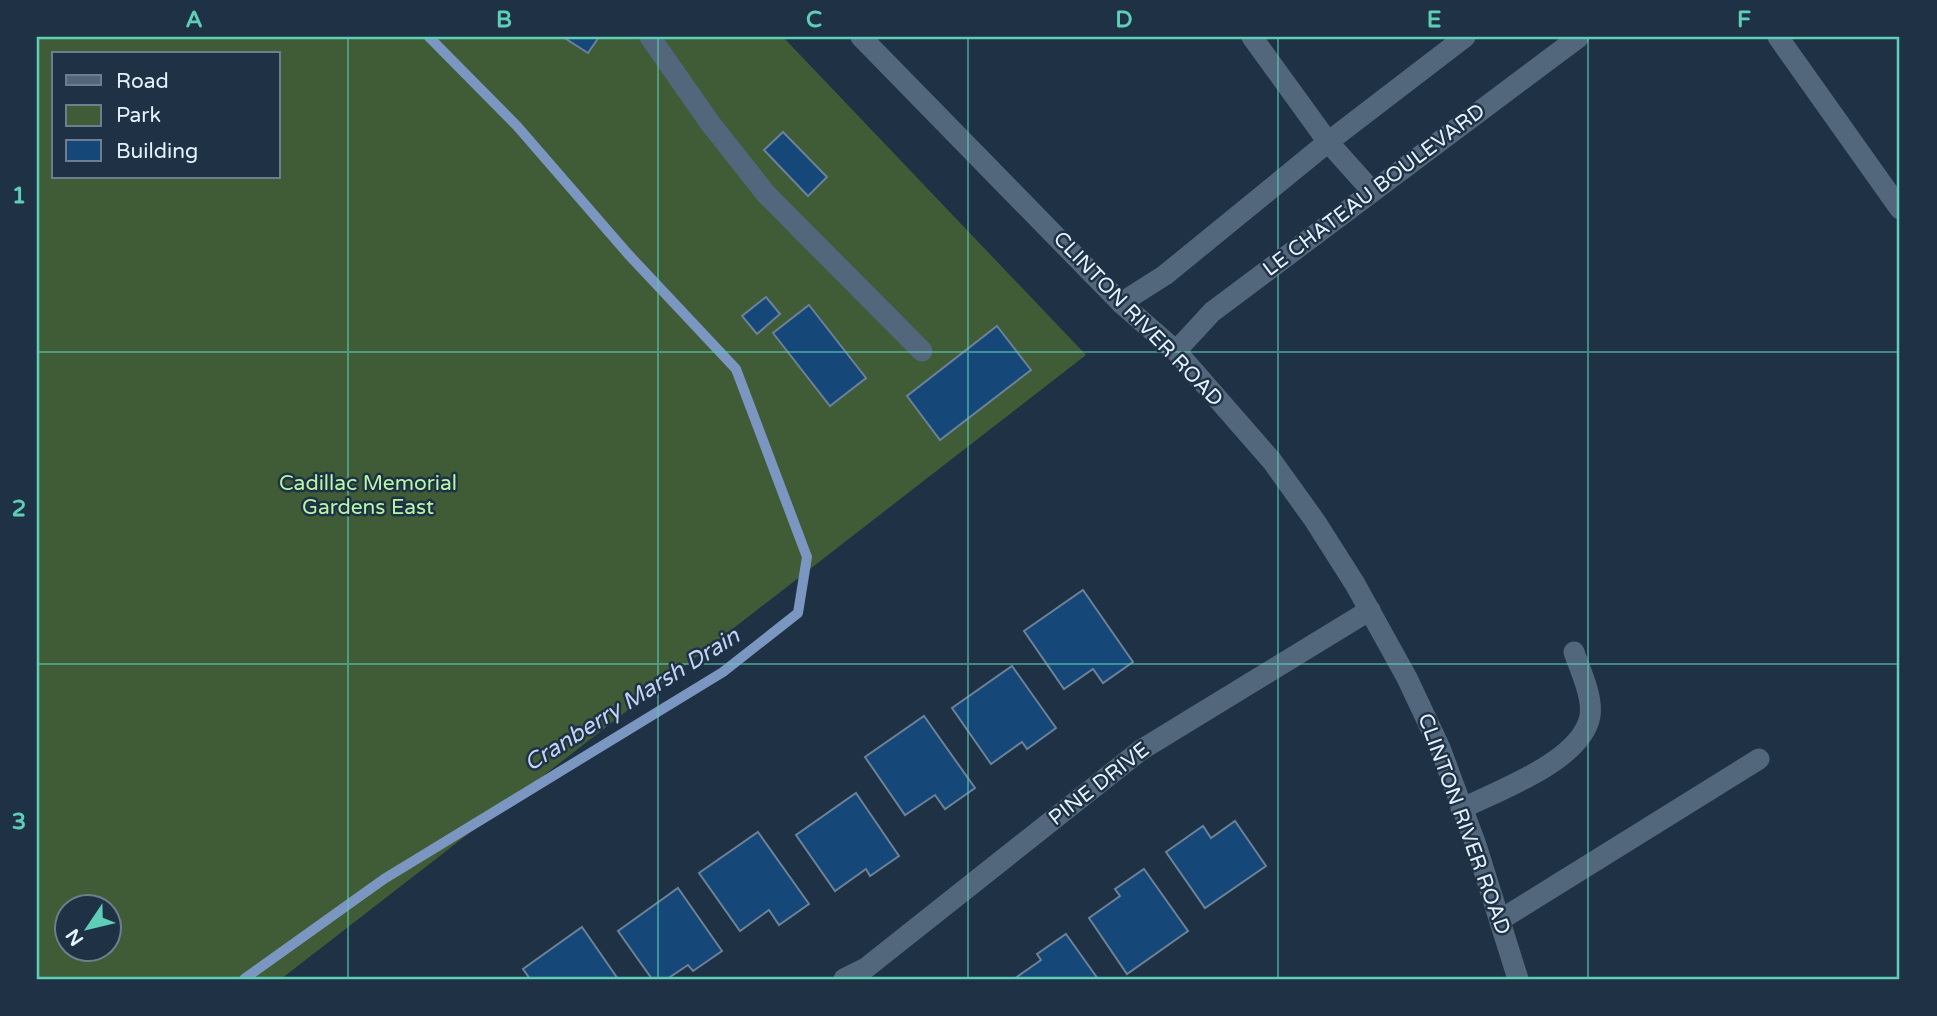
<svg xmlns="http://www.w3.org/2000/svg" width="1937" height="1016" font-family="'Varela Round',sans-serif">
<rect width="100%" height="100%" fill="#1f3245"/>
<path fill="#3f5c37" fill-rule="evenodd" d="M 37,37 L 783,37 L 1086,355 L 281,979 L 37,979 ZM 54,54 L 278,54 L 278,177 L 54,177 ZM 66,908 L 108,908 L 108,950 L 66,950 Z"/>
<g fill="none" stroke-linecap="round" stroke-linejoin="round">
<path stroke="#7b96c1" stroke-width="10" d="M 244,979 L 384,879 L 723,672 L 798,613 L 807,557 L 736,369 L 628,254 L 517,126 L 429,37"/>
</g>
<g fill="#154878" stroke="#6c8197" stroke-width="2">
<path d="M 563,37 L 599,37 L 588,53 Z"/>
<path d="M 783,132 L 827,177 L 808,196 L 764,150 Z"/>
<path d="M 766,297 L 780,314 L 757,334 L 742,316 Z"/>
<path d="M 809,305 L 866,378 L 830,406 L 773,333 Z"/>
<path d="M 997,326 L 1031,370 L 940,440 L 907,396 Z"/>
<path d="M 1083,590 L 1133,662 L 1103,683 L 1093,669 L 1064,689 L 1024,631 Z"/>
<path d="M 1012,666 L 1056,728 L 1027,749 L 1022,742 L 991,764 L 952,708 Z"/>
<path d="M 924,716 L 975,788 L 945,809 L 935,795 L 905,815 L 865,757 Z"/>
<path d="M 856,793 L 899,856 L 870,876 L 866,869 L 835,891 L 796,835 Z"/>
<path d="M 1235,821 L 1266,866 L 1205,908 L 1166,852 L 1203,826 L 1211,838 Z"/>
<path d="M 758,832 L 809,904 L 779,925 L 769,910 L 740,931 L 699,873 Z"/>
<path d="M 1144,869 L 1188,931 L 1127,974 L 1089,918 L 1120,896 L 1115,889 Z"/>
<path d="M 678,888 L 722,951 L 693,971 L 688,965 L 667,979 L 652,979 L 618,931 Z"/>
<path d="M 582,927 L 618,979 L 530,979 L 523,969 Z"/>
<path d="M 1066,934 L 1098,979 L 1014,979 L 1041,960 L 1037,954 Z"/>
</g>
<g fill="none" stroke-linecap="round" stroke-linejoin="round">
<g stroke="#52667c" stroke-width="21">
<path d="M 650,37 L 710,123 L 766,194 L 922,351"/>
<path d="M 861,37 L 1121,303 L 1176,351 L 1272,461 L 1315,521 L 1355,584 L 1407,678 L 1440,748 L 1476,845 L 1518,979"/>
<path d="M 1252,37 L 1328,142 L 1372,191"/>
<path d="M 1778,37 L 1900,209"/>
<path d="M 1121,303 L 1165,275 L 1328,142 L 1465,37"/>
<path d="M 1176,351 L 1212,312 L 1579,37"/>
<path d="M 1461,809 C 1497,791 1582,761 1590,716 C 1593,696 1580,670 1574,652"/>
<path d="M 1500,920 L 1759,759"/>
<path d="M 844,979 L 866,968 L 1141,750 L 1370,610"/>
</g>
</g>
<path fill="none" stroke="#5eceb8" stroke-width="2" stroke-opacity="0.55" d="M 348,37 L 348,979M 658,37 L 658,979M 968,37 L 968,979M 1278,37 L 1278,979M 1588,37 L 1588,979M 37,352 L 1900,352M 37,664 L 1900,664"/>
<g text-anchor="middle" dominant-baseline="central" stroke-width="5" stroke-linejoin="round" paint-order="stroke">
<g font-size="21" fill="#e5f1fd" stroke="#1f3245">
<text transform="translate(1374 190) rotate(-37)">LE CHATEAU BOULEVARD</text>
<text transform="translate(1138 319) rotate(46)">CLINTON RIVER ROAD</text>
<text transform="translate(1099 784) rotate(-38)">PINE DRIVE</text>
<text transform="translate(1464 824) rotate(70)">CLINTON RIVER ROAD</text>
</g>
<g font-size="21" fill="#b6f6a4" stroke="#1f3245">
<text x="368" y="483">Cadillac Memorial<tspan x="368" dy="24">Gardens East</tspan></text>
</g>
<g font-size="23" font-style="italic" fill="#c1d4f5" stroke="#1f3245">
<text transform="translate(632 700) rotate(-32)">Cranberry Marsh Drain</text>
</g>
</g>
<rect width="1937" height="1016" fill="none" stroke="#1f3245" stroke-width="77"/>
<rect x="52" y="52" width="228" height="126" fill="#1f3245" stroke="#6e7e8f" stroke-width="2"/>
<rect x="66" y="75" width="35" height="10" fill="#52667c" stroke="#6e7e8f" stroke-width="2"/>
<text x="116" y="88" font-size="21" fill="#e5f1fd">Road</text>
<rect x="66" y="105" width="35" height="21" fill="#3f5c37" stroke="#6e7e8f" stroke-width="2"/>
<text x="116" y="122" font-size="21" fill="#e5f1fd">Park</text>
<rect x="66" y="140" width="35" height="21" fill="#154878" stroke="#6e7e8f" stroke-width="2"/>
<text x="116" y="158" font-size="21" fill="#e5f1fd">Building</text>
<g transform="translate(88 928) rotate(235)"><circle r="33" fill="#1f3245" stroke="#6e7e8f" stroke-width="2"/>
<path d="M0-5L12 26L0 18L-12 26Z" fill="#5eceb8"/>
<text y="-10" font-size="19" font-weight="bold" text-anchor="middle" fill="#e5f1fd">N</text>
</g>
<rect x="38" y="38" width="1860" height="940" fill="none" stroke="#5eceb8" stroke-width="2.5"/>
<g font-size="23" text-anchor="middle" font-weight="bold" fill="#5eceb8">
<text x="194" y="27">A</text>
<text x="504" y="27">B</text>
<text x="814" y="27">C</text>
<text x="1124" y="27">D</text>
<text x="1434" y="27">E</text>
<text x="1744" y="27">F</text>
<text x="19" y="203">1</text>
<text x="19" y="516">2</text>
<text x="19" y="829">3</text>
</g>
</svg>
